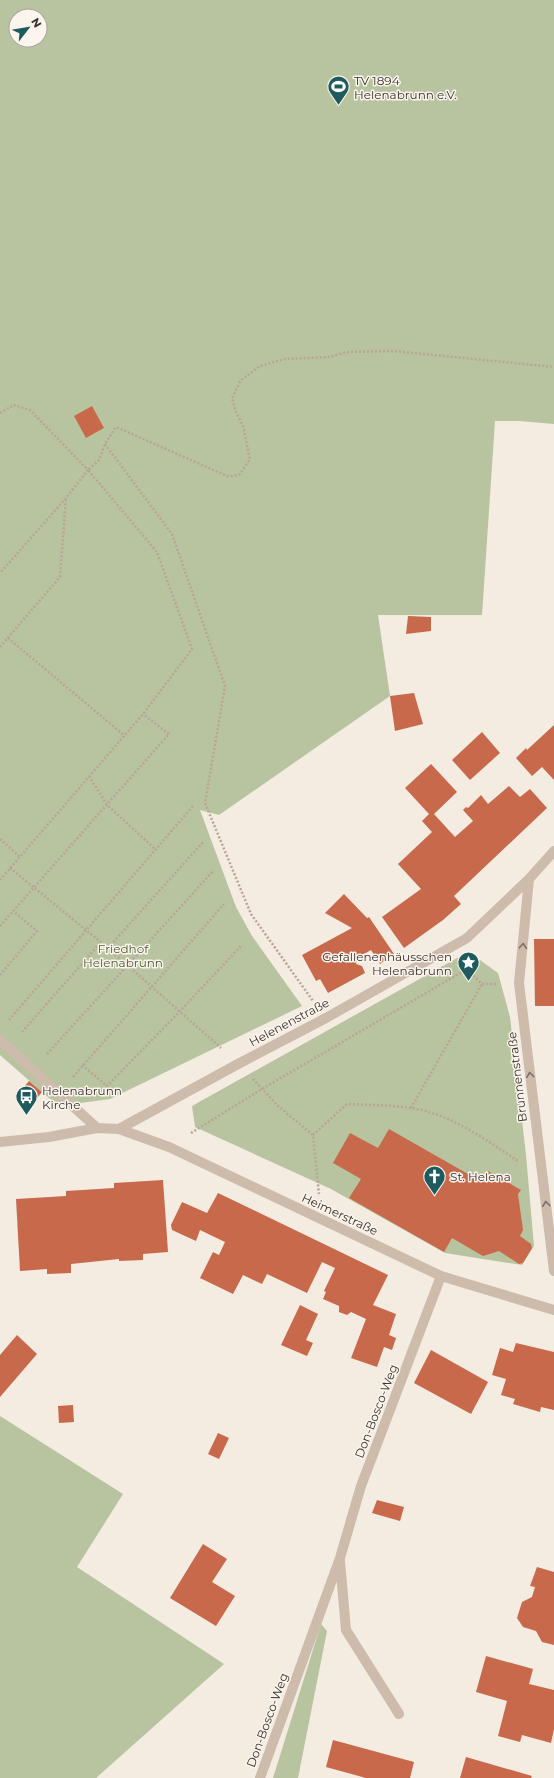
<svg xmlns="http://www.w3.org/2000/svg" width="554" height="1778" font-family="Montserrat,sans-serif">
<rect width="100%" height="100%" fill="#f4ebe1"/>
<g fill="#b8c4a0" fill-rule="evenodd">
<path d="M 0,0 L 554,0 L 554,424 L 519,421 L 495,421 L 482,615 L 378,615 L 390,696 L 219,815 L 200,810 L 236,907 L 252,936 L 302,1006 L 110,1099 L 58,1106 L 0,1055 ZM 16,16 L 40,16 L 40,40 L 16,40 Z"/>
<path d="M 459,957 L 480,960 L 498,973 L 510,1017 L 526,1155 L 534,1246 L 522,1265 L 445,1253 L 331,1189 L 195,1127 L 192,1106 Z"/>
<path d="M 0,1416 L 123,1494 L 77,1567 L 224,1664 L 96,1778 L 0,1778 Z"/>
<path d="M 321,1624 L 327,1631 L 298,1778 L 273,1778 Z"/>
</g>
<g fill="#c8694b">
<path d="M 92,406 L 104,428 L 86,438 L 74,416 Z"/>
<path d="M 408,616 L 431,617 L 431,631 L 406,634 Z"/>
<path d="M 414,693 L 423,724 L 395,731 L 390,696 Z"/>
<path d="M 554,725 L 554,780 L 542,767 L 532,776 L 516,758 L 526,748 L 527,750 Z"/>
<path d="M 482,732 L 500,753 L 470,780 L 452,760 Z"/>
<path d="M 431,764 L 457,792 L 434,814 L 455,837 L 473,821 L 463,810 L 466,807 L 468,808 L 481,795 L 488,804 L 509,786 L 520,797 L 530,789 L 547,808 L 454,896 L 461,904 L 443,920 L 404,948 L 382,917 L 421,889 L 398,864 L 432,832 L 422,821 L 429,814 L 405,788 Z"/>
<path d="M 344,894 L 367,918 L 369,917 L 394,954 L 380,964 L 371,950 L 357,958 L 356,964 L 362,966 L 365,973 L 328,993 L 320,979 L 316,981 L 302,955 L 352,928 L 325,913 Z"/>
<path d="M 534,939 L 554,939 L 554,1006 L 535,1006 Z"/>
<path d="M 29,1081 L 42,1092 L 31,1105 L 18,1094 Z"/>
<path d="M 389,1129 L 482,1182 L 488,1171 L 521,1190 L 518,1194 L 523,1230 L 520,1236 L 531,1244 L 532,1248 L 523,1263 L 519,1264 L 499,1251 L 483,1256 L 452,1238 L 444,1252 L 349,1198 L 361,1179 L 333,1163 L 350,1133 L 378,1148 Z"/>
<path d="M 163,1180 L 168,1252 L 143,1254 L 143,1260 L 119,1261 L 119,1259 L 71,1264 L 71,1273 L 47,1274 L 47,1269 L 20,1271 L 16,1199 L 66,1196 L 66,1191 L 114,1188 L 114,1183 Z"/>
<path d="M 218,1193 L 388,1275 L 373,1305 L 396,1314 L 389,1335 L 396,1338 L 392,1350 L 384,1347 L 377,1367 L 351,1358 L 366,1319 L 351,1312 L 347,1315 L 339,1312 L 339,1306 L 323,1299 L 326,1292 L 324,1291 L 335,1268 L 322,1262 L 307,1293 L 267,1274 L 262,1284 L 243,1275 L 233,1294 L 200,1278 L 213,1252 L 219,1255 L 225,1242 L 200,1230 L 196,1241 L 172,1230 L 171,1225 L 182,1202 L 207,1213 Z"/>
<path d="M 300,1305 L 318,1314 L 306,1340 L 313,1343 L 307,1356 L 281,1345 Z"/>
<path d="M 17,1335 L 37,1354 L 0,1397 L 0,1355 Z"/>
<path d="M 516,1343 L 554,1352 L 554,1410 L 541,1407 L 540,1412 L 513,1404 L 515,1399 L 501,1395 L 506,1379 L 492,1375 L 500,1348 L 513,1352 Z"/>
<path d="M 431,1350 L 488,1382 L 471,1414 L 414,1383 Z"/>
<path d="M 73,1405 L 74,1422 L 59,1423 L 58,1406 Z"/>
<path d="M 218,1433 L 229,1438 L 219,1459 L 208,1454 Z"/>
<path d="M 377,1500 L 404,1507 L 400,1521 L 372,1513 Z"/>
<path d="M 203,1544 L 227,1559 L 212,1582 L 235,1596 L 216,1626 L 170,1598 Z"/>
<path d="M 537,1567 L 554,1572 L 554,1645 L 542,1642 L 536,1631 L 523,1627 L 517,1618 L 522,1602 L 532,1597 L 535,1587 L 530,1586 Z"/>
<path d="M 486,1656 L 533,1669 L 529,1684 L 554,1690 L 554,1729 L 551,1743 L 522,1735 L 520,1742 L 498,1736 L 507,1701 L 476,1692 Z"/>
<path d="M 333,1740 L 414,1762 L 410,1778 L 366,1778 L 326,1767 Z"/>
<path d="M 466,1757 L 532,1776 L 531,1778 L 460,1778 Z"/>
</g>
<g fill="none" stroke-linecap="round" stroke-linejoin="round">
<g stroke="#b9a596" stroke-width="2.5" stroke-dasharray="2 2" stroke-linecap="butt">
<path d="M 0,413 L 14,405 L 30,410 L 88,470 L 66,498 L 0,573"/>
<path d="M 105,444 L 172,534 L 225,686 L 205,803 L 251,914 L 313,1001"/>
<path d="M 8,638 L 125,736"/>
<path d="M 0,647 L 60,577 L 66,498"/>
<path d="M 89,776 L 107,805 L 155,849"/>
<path d="M 0,839 L 20,857"/>
<path d="M 10,868 L 108,948 L 221,1048"/>
<path d="M 0,880 L 143,714 L 192,649 L 157,552 L 88,470 L 99,460 L 105,444 L 116,427 L 227,476 L 233,476 L 240,474 L 250,459 L 243,426 L 236,412 L 232,398 L 241,380 L 260,366 L 285,359 L 329,357 L 347,352 L 393,351 L 554,367"/>
<path d="M 0,926 L 169,734 L 143,714"/>
<path d="M 108,948 L 204,841"/>
<path d="M 467,962 L 467,969 L 482,984 L 497,984"/>
<path d="M 0,975 L 37,931 L 13,911"/>
<path d="M 9,1020 L 193,806"/>
<path d="M 22,1032 L 101,942"/>
<path d="M 47,1054 L 214,870"/>
<path d="M 82,1065 L 107,1086 L 180,1011 L 241,946"/>
<path d="M 73,1077 L 224,904"/>
<path d="M 253,1079 L 278,1106 L 313,1135 L 319,1194"/>
<path d="M 411,1108 L 482,984"/>
<path d="M 191,1133 L 262,1089 L 467,969"/>
<path d="M 313,1135 L 347,1104 C 368,1105 390,1105 411,1108 C 451,1114 486,1140 518,1161"/>
</g>
<path stroke="#cdbbac" stroke-width="10" d="M 0,1040 L 97,1128"/>
<g stroke="#cdbbac" stroke-width="10">
<path d="M 529,879 L 519,983 L 554,1271"/>
<path d="M 119,1129 L 169,1147 L 441,1276 L 554,1310"/>
<path d="M 0,1142 L 49,1137 L 97,1128 L 119,1129 L 238,1064 L 326,1018 L 467,938 L 529,879 L 554,851"/>
<path d="M 340,1561 L 346,1630 L 399,1714"/>
<path d="M 260,1778 L 340,1558 L 361,1486 L 441,1276"/>
</g>
</g>
<defs><path id="oneway-chevron" d="M-2-3.5L2.5 0L-2 3.5" fill="none" stroke-width="1.6" stroke-linecap="round" stroke-linejoin="round"/></defs>
<g stroke="#7d6f65">
<use href="#oneway-chevron" transform="translate(523 946) rotate(-85)"/>
<use href="#oneway-chevron" transform="translate(530 1075) rotate(-97)"/>
<use href="#oneway-chevron" transform="translate(546 1204) rotate(-97)"/>
</g>
<defs>
<symbol id="stadium-pin" viewBox="-11 -11 22 30"><path d="M0 17L-7.5 6A9.5 9.5 0 1 1 7.5 6Z" fill="#1f5a5e" stroke="#fbf5ee"/><path d="M0-5a6.5 5 0 1 0 0 10a6.5 5 0 1 0 0-10ZM-3.5-1.8h7v3.6h-7Z" fill="#fff"/></symbol>
<symbol id="sight-pin" viewBox="-11 -11 22 30"><path d="M0 17L-7.5 6A9.5 9.5 0 1 1 7.5 6Z" fill="#1f5a5e" stroke="#fbf5ee"/><path d="M0-6L1.8-2.2L6-1.7L2.9 1.2L3.7 5.4L0 3.3L-3.7 5.4L-2.9 1.2L-6-1.7L-1.8-2.2Z" fill="#fff"/></symbol>
<symbol id="bus-pin" viewBox="-11 -11 22 30"><path d="M0 17L-7.5 6A9.5 9.5 0 1 1 7.5 6Z" fill="#1f5a5e" stroke="#fbf5ee"/><path d="M-5-6H5V4H4V6H2V4H-2V6H-4V4H-5ZM-3.5-4V0h7V-4ZM-3.5 1.2v1.5H-2V1.2ZM2 1.2v1.5H3.5V1.2Z" fill="#fff"/></symbol>
<symbol id="church-pin" viewBox="-11 -11 22 30"><path d="M0 17L-7.5 6A9.5 9.5 0 1 1 7.5 6Z" fill="#1f5a5e" stroke="#fbf5ee"/><path d="M-1.2-6h2.4v3.5h3.3v2.4h-3.3V6h-2.4V-.1h-3.3v-2.4h3.3Z" fill="#fff"/></symbol>
</defs>
<g fill-rule="evenodd">
<use href="#stadium-pin" x="326" y="74" width="25" height="34"/>
<use href="#sight-pin" x="456" y="950" width="25" height="34"/>
<use href="#bus-pin" x="14" y="1084" width="25" height="34"/>
<use href="#church-pin" x="422" y="1164" width="25" height="34"/>
</g>
<g text-anchor="middle" dominant-baseline="central" stroke-width="3" stroke-linejoin="round" paint-order="stroke">
<g font-size="12" fill="#3b302b" stroke="#fbf5ee" text-anchor="start">
<text x="354" y="80">TV 1894<tspan x="354" dy="14">Helenabrunn e.V.</tspan></text>
<text x="452" y="956" text-anchor="end">Gefallenenhäusschen<tspan x="452" dy="14">Helenabrunn</tspan></text>
<text x="42" y="1090">Helenabrunn<tspan x="42" dy="14">Kirche</tspan></text>
<text x="450" y="1176">St. Helena</text>
</g>
<g font-size="12" fill="#4a5a2e" stroke="#fbf5ee">
<text x="123" y="948">Friedhof<tspan x="123" dy="14">Helenabrunn</tspan></text>
</g>
<g font-size="12" fill="#3b302b" stroke="#fbf5ee">
<text transform="translate(289 1022) rotate(-28)">Helenenstraße</text>
<text transform="translate(517 1077) rotate(-97)">Brunnenstraße</text>
<text transform="translate(340 1214) rotate(25)">Heimerstraße</text>
<text transform="translate(376 1411) rotate(-69)">Don-Bosco-Weg</text>
<text transform="translate(267 1720) rotate(-70)">Don-Bosco-Weg</text>
</g>
</g>
<g transform="translate(28 28) rotate(59)"><circle r="19" fill="#fbf5ee" stroke="#aea6a0"/>
<path d="M0-3L7 15L0 10L-7 15Z" fill="#1f5a5e"/>
<text y="-6" font-size="11" font-weight="bold" text-anchor="middle" fill="#3b302b">N</text>
</g>
</svg>
